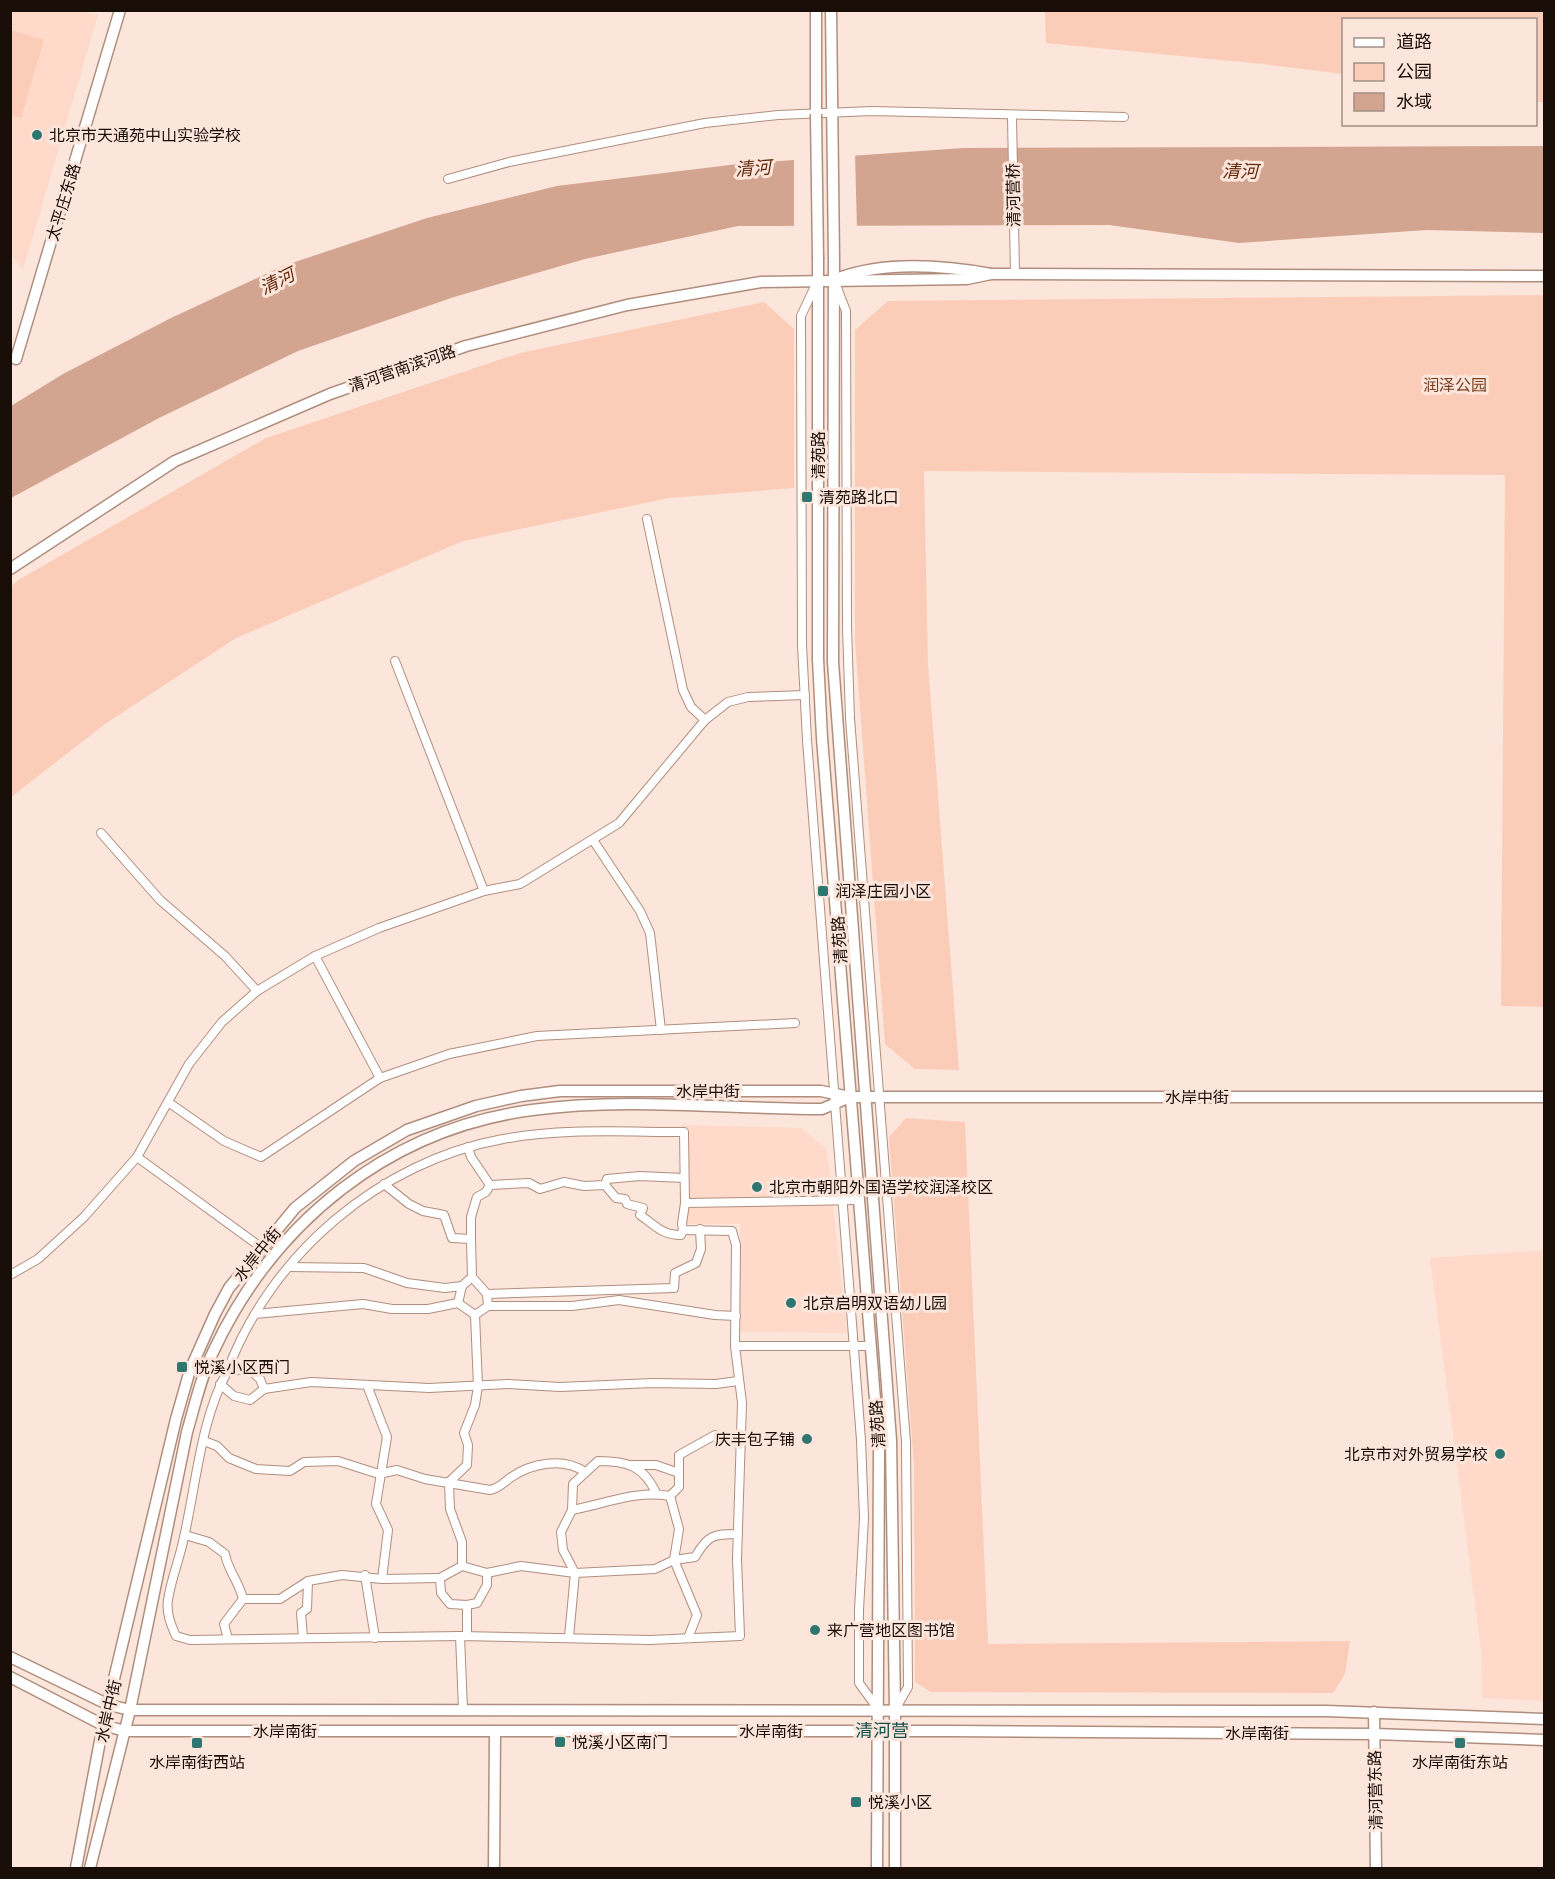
<svg xmlns="http://www.w3.org/2000/svg" width="1555" height="1879" font-family="Inter,'Noto Sans SC',sans-serif">
<rect width="100%" height="100%" fill="#fce5db"/>
<g fill="#ffdaca">
<path d="M 77,10 L 98,15 L 23,270 L 11,255 L 11,11 Z"/>
<path d="M 682,1125 L 801,1128 L 827,1149 L 847,1333 L 740,1332 L 740,1224 L 685,1224 Z"/>
<path d="M 1544,1250 L 1544,1701 L 1482,1698 L 1481,1650 L 1430,1258 Z"/>
</g>
<g fill="#fbcdb9">
<path d="M 1045,11 L 1544,11 L 1544,102 L 1536,102 L 1536,20 L 1344,20 L 1343,74 L 1263,64 L 1046,43 Z"/>
<path d="M 11,30 L 44,40 L 21,118 L 11,115 Z"/>
<path d="M 1544,295 L 1544,1007 L 1501,1006 L 1505,475 L 924,471 L 928,664 L 959,1070 L 915,1069 L 885,1044 L 855,640 L 855,330 L 888,301 Z"/>
<path d="M 764,302 L 794,329 L 794,488 L 669,498 L 463,541 L 236,638 L 105,724 L 11,797 L 10,587 L 20,579 L 266,438 L 520,353 Z"/>
<path d="M 906,1118 L 965,1122 L 988,1644 L 1350,1641 L 1345,1674 L 1333,1693 L 931,1692 L 915,1682 L 914,1465 L 889,1137 Z"/>
</g>
<path fill="#d3a590" d="M 1544,146 L 1544,233 L 1427,230 L 1239,243 L 1109,225 L 738,226 L 585,259 L 454,297 L 298,351 L 159,418 L 11,498 L 11,406 L 63,374 L 171,318 L 283,266 L 427,218 L 557,186 L 738,164 L 963,148 Z"/>
<path fill="#fce5db" d="M 855,153 L 857,230 L 794,230 L 794,157 Z"/>
<g fill="none" stroke-linecap="round" stroke-linejoin="round">
<defs>
<g id="street">
<path d="M 1012,117 L 1015,274"/>
<path d="M 448,179 L 509,162 L 705,123 L 778,115 L 872,111 L 1124,117"/>
<path d="M 816,284 L 801,316 L 802,645 L 807,740 L 861,1440 L 864,1518 L 859,1610 L 859,1683 L 878,1709"/>
<path d="M 836,285 L 846,311 L 847,627 L 850,718 L 906,1442 L 908,1687 L 896,1708"/>
<path d="M 647,519 L 683,690 L 691,707 L 705,720"/>
<path d="M 395,661 L 484,891"/>
<path d="M 101,833 L 160,900 L 225,956 L 257,991"/>
<path d="M 593,840 L 640,911 L 650,933 L 661,1030"/>
<path d="M 315,956 L 380,1078"/>
<path d="M 168,1102 L 224,1141 L 261,1157 L 380,1078 L 449,1054 L 537,1036 L 795,1023"/>
<path d="M 468,1147 L 471,1157 L 490,1185"/>
<path d="M 137,1157 L 262,1248"/>
<path d="M 605,1185 L 607,1179 L 640,1176 L 684,1178"/>
<path d="M 471,1239 L 471,1217 L 477,1197 L 486,1192 L 490,1185 L 529,1183 L 540,1189 L 564,1182 L 584,1186 L 605,1185 L 616,1198 L 625,1199 L 627,1204 L 643,1208 L 640,1215 C 655,1225 661,1235 681,1235 L 683,1230"/>
<path d="M 289,1267 L 364,1268 L 407,1283 L 445,1288 L 462,1286 L 472,1277 L 471,1239 L 452,1238 L 444,1215 L 423,1211 L 409,1204 L 384,1184"/>
<path d="M 10,1275 L 38,1259 L 84,1217 L 137,1157 L 189,1064 L 222,1022 L 257,991 L 315,956 L 379,928 L 484,891 L 520,884 L 619,823 L 705,720 L 728,702 L 748,697 L 805,695"/>
<path d="M 462,1286 L 458,1303 L 475,1315"/>
<path d="M 487,1294 L 674,1288 L 675,1273 L 696,1263 L 701,1249 L 700,1229"/>
<path d="M 488,1306 L 572,1306 L 619,1300 L 715,1315 L 736,1316"/>
<path d="M 255,1314 L 363,1304 L 392,1309 L 428,1309 L 458,1303"/>
<path d="M 735,1346 L 871,1346"/>
<path d="M 207,1366 L 227,1372 C 201,1419 196,1485 184,1537 C 180,1558 171,1579 168,1600 C 166,1613 171,1625 176,1636 L 190,1640 L 460,1636"/>
<path d="M 738,1381 L 716,1384 L 653,1383 L 560,1387 L 508,1384 L 429,1388 L 311,1382 L 264,1389 L 260,1379 L 248,1368 L 227,1372 C 270,1255 380,1161 503,1139 C 563,1128 623,1132 684,1132 L 685,1203 L 858,1200"/>
<path d="M 220,1384 L 234,1396 L 250,1400 L 264,1389"/>
<path d="M 367,1385 L 387,1437 L 376,1504 L 388,1530 L 382,1579"/>
<path d="M 204,1441 L 217,1446 L 229,1458 L 256,1469 L 290,1471 L 304,1462 L 338,1461 L 379,1474 L 397,1470 L 425,1479 L 490,1490 C 499,1488 503,1483 510,1478 C 531,1463 563,1457 585,1472"/>
<path d="M 632,1465 L 656,1465 L 679,1473 L 679,1455 L 715,1435 L 726,1440 L 740,1439"/>
<path d="M 670,1496 L 679,1487 L 679,1473"/>
<path d="M 572,1510 L 573,1484 L 598,1461 C 627,1461 644,1466 656,1493"/>
<path d="M 185,1535 L 209,1542 L 225,1554 C 228,1571 239,1581 243,1599 L 224,1624 L 228,1639"/>
<path d="M 462,1566 L 440,1578 L 441,1593 L 450,1604 L 467,1605"/>
<path d="M 487,1573 L 521,1566 L 575,1573 L 655,1569 L 674,1560 L 695,1557 C 708,1535 713,1534 738,1534"/>
<path d="M 365,1575 L 375,1638"/>
<path d="M 243,1599 L 280,1599 L 308,1581 L 342,1575 L 382,1579 L 440,1578"/>
<path d="M 467,1636 L 467,1605 L 477,1603 L 487,1585 L 487,1573 L 462,1566 L 462,1542 L 450,1509 L 449,1482 L 467,1465 L 468,1445 L 464,1433 L 475,1405 L 478,1386 L 475,1315 L 488,1306 L 487,1294 L 472,1277"/>
<path d="M 569,1637 L 575,1573 L 563,1550 L 561,1532 L 572,1510 C 605,1504 635,1490 670,1496 L 679,1529 L 674,1560 L 697,1615 L 688,1638"/>
<path d="M 303,1638 L 301,1613 L 307,1609 L 308,1581"/>
<path d="M 463,1709 L 460,1636 L 650,1640 L 740,1636 L 737,1559 L 742,1403 L 735,1346 L 736,1245 L 732,1231 L 683,1230 L 682,1224 L 685,1203"/>
</g>
<g id="secondary">
<path d="M 816,10 L 816,114"/>
<path d="M 831,10 L 834,260 L 833,662 L 891,1440 L 895,1710 L 895,1868"/>
<path d="M 818,259 L 818,659 L 822,738 L 879,1449 L 877,1868"/>
<path d="M 836,279 C 883,261 942,265 991,274 L 1544,276"/>
<path d="M 16,359 L 120,10"/>
<path d="M 10,569 L 175,461 L 330,394 L 466,346 L 627,305 L 761,282 L 967,279 L 991,274"/>
<path d="M 10,1657 L 109,1705 L 130,1710 L 1326,1711 L 1544,1719"/>
<path d="M 10,1677 L 103,1725 L 125,1731 L 951,1731 L 1374,1734 L 1544,1740"/>
<path d="M 1374,1712 L 1376,1868"/>
<path d="M 76,1868 L 103,1725 L 176,1419 L 190,1370 L 215,1314 L 229,1288 L 295,1208 L 354,1161 L 407,1130 L 476,1106 L 521,1096 L 560,1091 L 821,1091 L 850,1097 L 1544,1097"/>
<path d="M 90,1868 L 130,1710 L 187,1432 C 195,1405 201,1376 214,1350 C 275,1221 389,1129 532,1110 C 628,1097 726,1109 822,1109 L 850,1097"/>
<path d="M 494,1868 L 495,1732"/>
</g>
</defs>
<use href="#street" stroke="#b08e7e" stroke-width="10"/>
<use href="#secondary" stroke="#b08e7e" stroke-width="13"/>
<use href="#street" stroke="#fff" stroke-width="8"/>
<use href="#secondary" stroke="#fff" stroke-width="10"/>
<defs>
<path id="secondary-bridge" d="M 816,114 L 818,259"/>
</defs>
<use href="#secondary-bridge" stroke="#b08e7e" stroke-width="13" stroke-linecap="butt"/>
<use href="#secondary-bridge" stroke="#fff" stroke-width="10"/>
</g>
<g fill="#2e766f" stroke="#fce5db" stroke-width="2">
<circle cx="37" cy="135" r="6"/>
<rect x="801" y="491" width="12" height="12" rx="3"/>
<rect x="817" y="885" width="12" height="12" rx="3"/>
<circle cx="757" cy="1187" r="6"/>
<circle cx="791" cy="1303" r="6"/>
<rect x="176" y="1361" width="12" height="12" rx="3"/>
<circle cx="807" cy="1439" r="6"/>
<circle cx="1500" cy="1454" r="6"/>
<circle cx="815" cy="1630" r="6"/>
<rect x="554" y="1736" width="12" height="12" rx="3"/>
<rect x="191" y="1737" width="12" height="12" rx="3"/>
<rect x="1454" y="1737" width="12" height="12" rx="3"/>
<rect x="850" y="1796" width="12" height="12" rx="3"/>
</g>
<g text-anchor="middle" dominant-baseline="central" stroke-width="6" stroke-linejoin="round" paint-order="stroke">
<g font-size="16" fill="#1a0e08" stroke="#fce5db" text-anchor="start">
<text x="49" y="135">北京市天通苑中山实验学校</text>
<text x="819" y="497">清苑路北口</text>
<text x="835" y="891">润泽庄园小区</text>
<text x="769" y="1187">北京市朝阳外国语学校润泽校区</text>
<text x="803" y="1303">北京启明双语幼儿园</text>
<text x="194" y="1367">悦溪小区西门</text>
<text x="795" y="1439" text-anchor="end">庆丰包子铺</text>
<text x="1488" y="1454" text-anchor="end">北京市对外贸易学校</text>
<text x="827" y="1630">来广营地区图书馆</text>
<text x="572" y="1742">悦溪小区南门</text>
<text x="197" y="1762" text-anchor="middle">水岸南街西站</text>
<text x="1460" y="1762" text-anchor="middle">水岸南街东站</text>
<text x="868" y="1802">悦溪小区</text>
</g>
<g font-size="16" fill="#1a0e08" stroke="#fce5db">
<text transform="translate(1013 195) rotate(-91)">清河营桥</text>
<text transform="translate(63 202) rotate(-73)">太平庄东路</text>
<text transform="translate(402 368) rotate(-19)">清河营南滨河路</text>
<text transform="translate(818 455) rotate(-90)">清苑路</text>
<text transform="translate(839 940) rotate(-94)">清苑路</text>
<text x="708" y="1091">水岸中街</text>
<text x="1197" y="1097">水岸中街</text>
<text transform="translate(257 1254) rotate(-51)">水岸中街</text>
<text transform="translate(877 1424) rotate(-94)">清苑路</text>
<text transform="translate(108 1711) rotate(-77)">水岸中街</text>
<text x="285" y="1731">水岸南街</text>
<text x="771" y="1731">水岸南街</text>
<text x="1257" y="1733">水岸南街</text>
<text transform="translate(1375 1790) rotate(-91)">清河营东路</text>
</g>
<g font-size="16" fill="#763c1f" stroke="#fce5db">
<text x="1455" y="385">润泽公园</text>
</g>
<g font-size="18" font-style="italic" fill="#62290a" stroke="#fce5db">
<text transform="translate(753 168) rotate(-4)">清河</text>
<text transform="translate(1240 171) rotate(1)">清河</text>
<text transform="translate(277 281) rotate(-26)">清河</text>
</g>
<g font-size="18" fill="#124e49" stroke="#fce5db">
<text x="882" y="1730">清河营</text>
</g>
</g>
<rect width="1555" height="1879" fill="none" stroke="#1a0e08" stroke-width="24"/>
<rect x="1342" y="18" width="195" height="108" fill="#fce5db" stroke="#a28f87" stroke-width="1.5"/>
<rect x="1354" y="38" width="30" height="9" fill="#ffffff" stroke="#a28f87" stroke-width="1.5"/>
<text x="1396" y="48" font-size="18" fill="#1a0e08">道路</text>
<rect x="1354" y="63" width="30" height="18" fill="#fbcdb9" stroke="#a28f87" stroke-width="1.5"/>
<text x="1396" y="78" font-size="18" fill="#1a0e08">公园</text>
<rect x="1354" y="93" width="30" height="18" fill="#d3a590" stroke="#a28f87" stroke-width="1.5"/>
<text x="1396" y="108" font-size="18" fill="#1a0e08">水域</text>
</svg>
